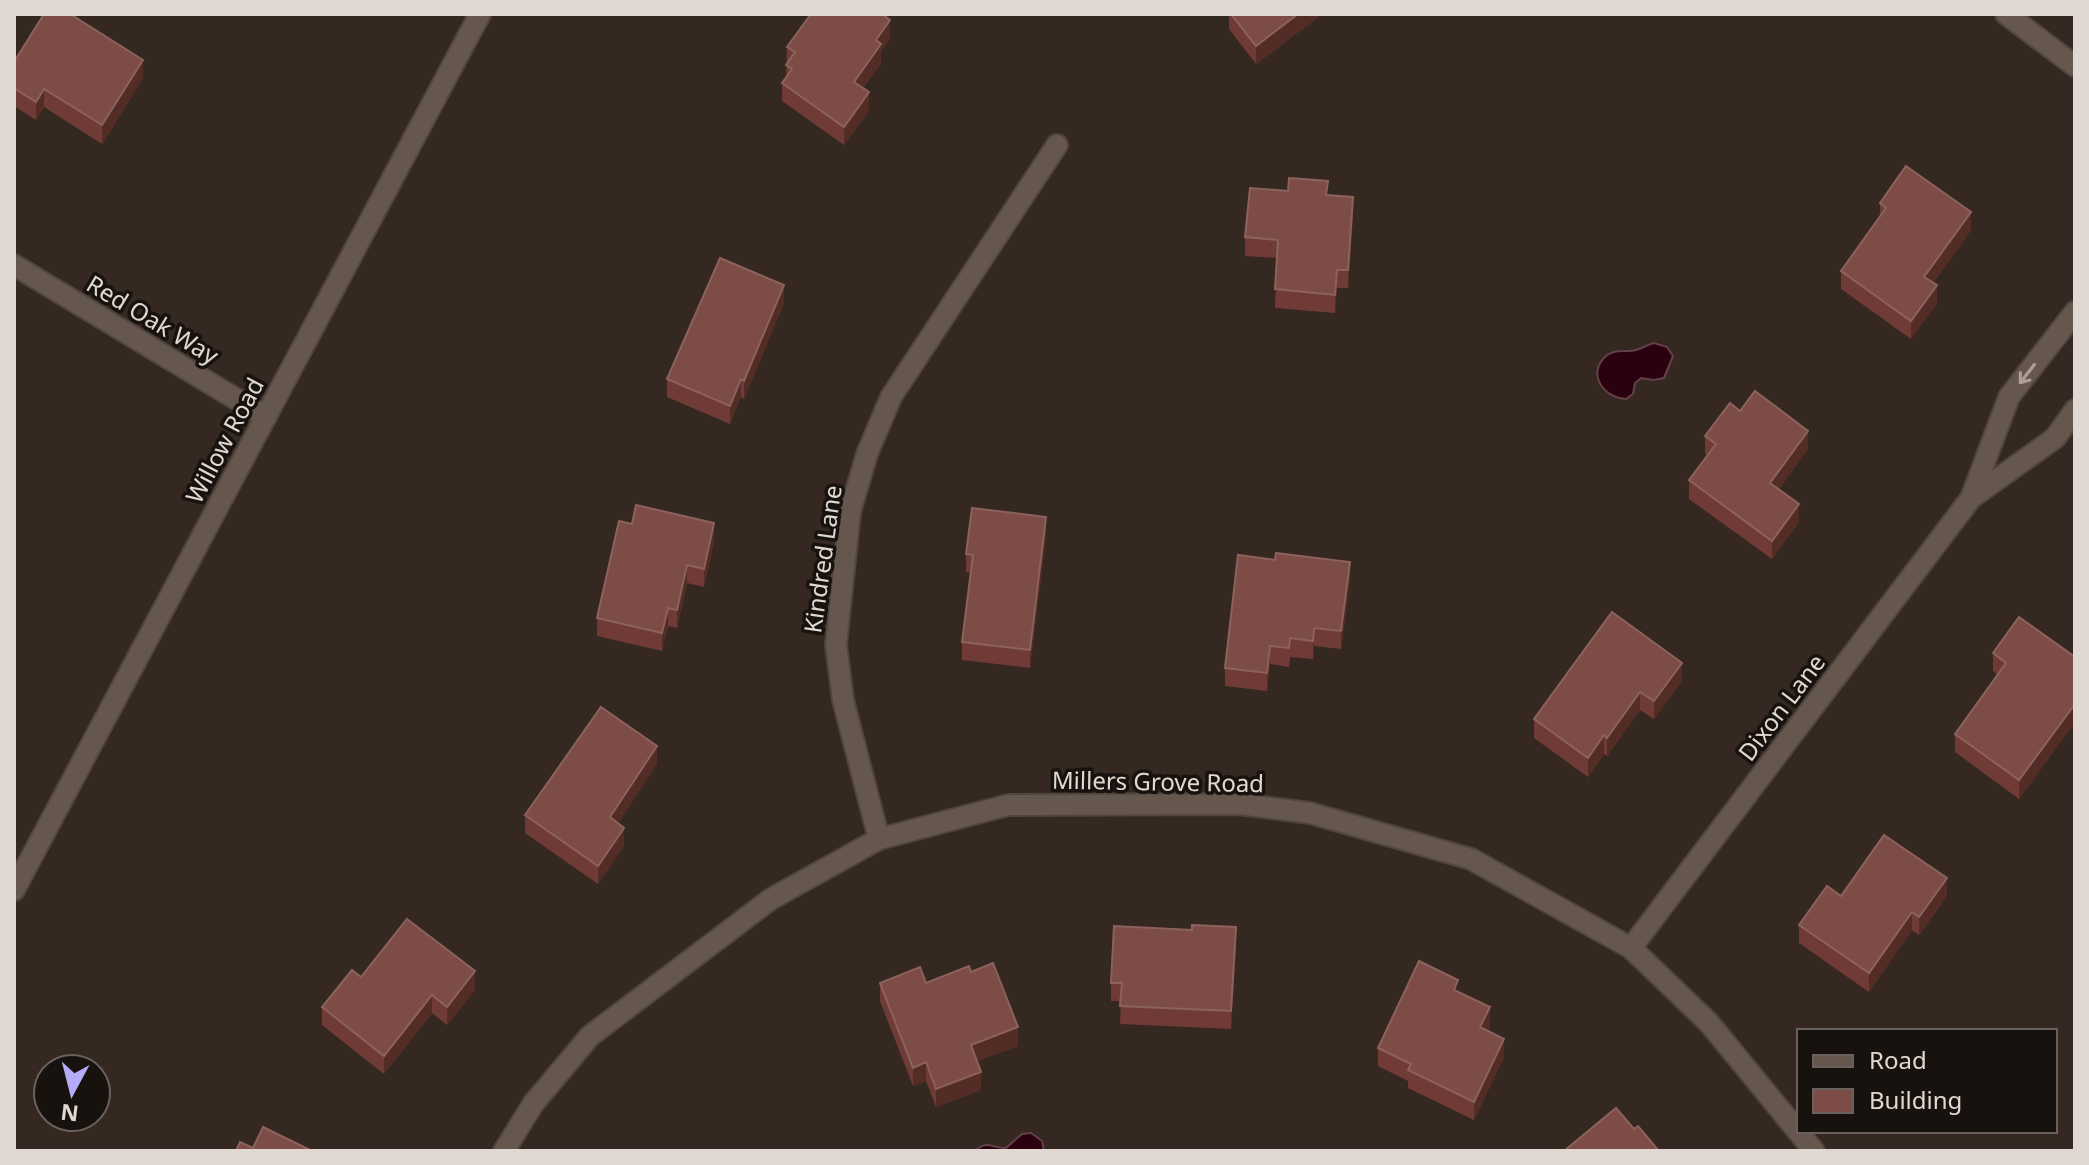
<svg xmlns="http://www.w3.org/2000/svg" width="2089" height="1165" font-family="'Noto Sans',sans-serif">
<rect width="100%" height="100%" fill="#352820"/>
<g fill="#2b000f" stroke="#62414a" stroke-width="2">
<path d="M 1654,343 L 1667,347 L 1673,356 L 1664,378 L 1654,380 L 1641,378 L 1635,383 L 1633,394 L 1626,399 C 1604,398 1586,374 1606,356 C 1615,348 1626,353 1636,350 C 1642,348 1648,345 1654,343 Z"/>
<path d="M 1031,1133 L 1042,1141 L 1044,1151 L 961,1151 L 975,1151 C 987,1139 993,1149 1006,1148 L 1022,1134 Z"/>
</g>
<g fill="none" stroke-linecap="round" stroke-linejoin="round">
<defs>
<g id="minor">
<path d="M 14,265 L 266,417"/>
<path d="M 1971,498 L 2055,438 L 2075,410"/>
<path d="M 879,839 L 843,700 L 836,645 L 850,512 L 867,454 L 891,397 L 1057,145"/>
<path d="M 1631,948 L 1971,498 L 2009,397 L 2075,312"/>
<path d="M 504,1151 L 533,1104 L 590,1036 L 771,899 L 879,839 L 1008,805 L 1239,804 L 1310,813 L 1471,859 L 1631,948 L 1709,1023 L 1814,1151"/>
</g>
<g id="tertiary">
<path d="M 2006,14 L 2075,66"/>
<path d="M 14,890 L 480,14"/>
</g>
</defs>
<use href="#minor" stroke="#4f443e" stroke-width="24"/>
<use href="#tertiary" stroke="#4f443e" stroke-width="24"/>
<use href="#minor" stroke="#66574e" stroke-width="20"/>
<use href="#tertiary" stroke="#66574e" stroke-width="20"/>
</g>
<g fill="#703b36">
<path d="M 1229,14 L 1322,14 L 1256,64 L 1229,29 Z"/>
<path d="M 890,38 L 881,51 L 881,63 L 863,88 L 869,110 L 844,145 L 782,101 L 782,83 L 786,78 L 787,47 Z"/>
<path d="M 14,62 L 143,78 L 102,144 L 44,107 L 36,120 L 14,106 Z"/>
<path d="M 1328,195 L 1353,215 L 1348,288 L 1337,288 L 1335,313 L 1275,308 L 1277,258 L 1245,256 L 1245,237 Z"/>
<path d="M 1880,203 L 1971,230 L 1933,283 L 1937,303 L 1911,339 L 1841,289 L 1841,271 L 1880,217 Z"/>
<path d="M 784,303 L 744,399 L 741,397 L 730,424 L 667,397 L 667,379 Z"/>
<path d="M 1740,411 L 1808,449 L 1779,489 L 1799,522 L 1772,559 L 1689,499 L 1689,480 L 1707,456 L 1705,454 L 1705,436 Z"/>
<path d="M 1046,536 L 1030,668 L 962,660 L 962,642 L 971,573 L 966,572 L 966,554 Z"/>
<path d="M 714,541 L 704,587 L 687,583 L 677,628 L 668,626 L 662,651 L 597,636 L 597,618 Z"/>
<path d="M 1350,580 L 1341,649 L 1314,646 L 1313,659 L 1290,657 L 1289,667 L 1270,664 L 1267,691 L 1225,686 L 1225,668 Z"/>
<path d="M 1993,653 L 2075,657 L 2075,722 L 2019,799 L 1955,752 L 1955,734 L 1998,675 L 1993,671 Z"/>
<path d="M 1682,681 L 1654,719 L 1640,710 L 1607,756 L 1604,754 L 1588,777 L 1534,738 L 1534,719 Z"/>
<path d="M 657,764 L 618,823 L 624,846 L 598,884 L 525,833 L 525,815 Z"/>
<path d="M 1841,896 L 1947,896 L 1919,935 L 1912,930 L 1869,992 L 1799,943 L 1799,925 Z"/>
<path d="M 1236,946 L 1231,1029 L 1120,1024 L 1121,1001 L 1111,1001 L 1111,983 Z"/>
<path d="M 971,972 L 1018,1046 L 977,1061 L 981,1090 L 936,1107 L 926,1081 L 913,1086 L 880,1001 L 880,983 L 926,983 Z"/>
<path d="M 361,977 L 475,990 L 447,1025 L 432,1013 L 384,1074 L 322,1025 L 322,1007 Z"/>
<path d="M 1458,992 L 1490,1025 L 1488,1031 L 1504,1057 L 1474,1120 L 1408,1088 L 1408,1081 L 1378,1066 L 1378,1048 Z"/>
</g>
<g fill="#542c26">
<path d="M 1298,14 L 1322,14 L 1256,64 L 1256,46 Z"/>
<path d="M 890,20 L 890,38 L 881,51 L 881,63 L 854,100 L 854,82 L 876,40 Z"/>
<path d="M 143,60 L 143,78 L 102,144 L 102,125 Z"/>
<path d="M 44,89 L 44,107 L 36,120 L 36,102 Z"/>
<path d="M 869,92 L 869,110 L 844,145 L 844,127 Z"/>
<path d="M 1353,197 L 1353,215 L 1348,288 L 1348,270 Z"/>
<path d="M 1971,212 L 1971,230 L 1924,295 L 1924,277 Z"/>
<path d="M 1337,270 L 1337,288 L 1335,313 L 1335,295 Z"/>
<path d="M 784,285 L 784,303 L 744,399 L 744,381 Z"/>
<path d="M 1937,285 L 1937,303 L 1911,339 L 1911,321 Z"/>
<path d="M 741,379 L 741,397 L 730,424 L 730,406 Z"/>
<path d="M 1808,431 L 1808,449 L 1770,501 L 1770,483 Z"/>
<path d="M 1799,504 L 1799,522 L 1772,559 L 1772,541 Z"/>
<path d="M 1046,517 L 1046,536 L 1030,668 L 1030,650 Z"/>
<path d="M 714,523 L 714,541 L 704,587 L 704,569 Z"/>
<path d="M 1350,562 L 1350,580 L 1341,649 L 1341,631 Z"/>
<path d="M 687,565 L 687,583 L 677,628 L 677,610 Z"/>
<path d="M 668,608 L 668,626 L 662,651 L 662,633 Z"/>
<path d="M 1314,628 L 1314,646 L 1313,659 L 1313,641 Z"/>
<path d="M 1270,646 L 1270,664 L 1267,691 L 1267,673 Z"/>
<path d="M 1682,663 L 1682,681 L 1654,719 L 1654,701 Z"/>
<path d="M 1640,692 L 1640,710 L 1607,756 L 1607,738 Z"/>
<path d="M 2075,704 L 2075,722 L 2019,799 L 2019,780 Z"/>
<path d="M 1604,735 L 1604,754 L 1588,777 L 1588,758 Z"/>
<path d="M 657,746 L 657,764 L 610,836 L 610,817 Z"/>
<path d="M 624,828 L 624,846 L 598,884 L 598,866 Z"/>
<path d="M 1947,878 L 1947,896 L 1919,935 L 1919,917 Z"/>
<path d="M 1912,912 L 1912,930 L 1869,992 L 1869,973 Z"/>
<path d="M 1236,927 L 1236,946 L 1231,1029 L 1231,1011 Z"/>
<path d="M 475,971 L 475,990 L 447,1025 L 447,1007 Z"/>
<path d="M 432,995 L 432,1013 L 384,1074 L 384,1056 Z"/>
<path d="M 1490,1007 L 1490,1025 L 1480,1046 L 1480,1027 Z"/>
<path d="M 1018,1027 L 1018,1046 L 971,1063 L 971,1045 Z"/>
<path d="M 1504,1039 L 1504,1057 L 1474,1120 L 1474,1102 Z"/>
<path d="M 926,1062 L 926,1081 L 913,1086 L 913,1068 Z"/>
<path d="M 981,1072 L 981,1090 L 936,1107 L 936,1089 Z"/>
</g>
<g fill="#7d4c47" stroke="#8c625d" stroke-width="2">
<path d="M 44,14 L 70,14 L 143,60 L 102,125 L 44,89 L 36,102 L 14,88 L 14,62 Z"/>
<path d="M 811,14 L 882,14 L 890,20 L 876,40 L 881,44 L 854,82 L 869,92 L 844,127 L 782,83 L 792,69 L 786,65 L 795,52 L 787,47 Z"/>
<path d="M 1231,14 L 1298,14 L 1256,46 Z"/>
<path d="M 1906,166 L 1971,212 L 1924,277 L 1937,285 L 1911,321 L 1841,271 L 1886,208 L 1880,203 Z"/>
<path d="M 1289,178 L 1328,181 L 1326,195 L 1353,197 L 1348,270 L 1337,270 L 1335,295 L 1275,289 L 1278,240 L 1245,237 L 1250,188 L 1288,191 Z"/>
<path d="M 720,258 L 784,285 L 744,381 L 741,379 L 730,406 L 667,379 Z"/>
<path d="M 1755,391 L 1808,431 L 1770,483 L 1799,504 L 1772,541 L 1689,480 L 1716,444 L 1705,436 L 1730,403 L 1740,411 Z"/>
<path d="M 636,505 L 714,523 L 704,569 L 687,565 L 677,610 L 668,608 L 662,633 L 597,618 L 619,521 L 632,524 Z"/>
<path d="M 972,508 L 1046,517 L 1030,650 L 962,642 L 973,555 L 966,554 Z"/>
<path d="M 1276,553 L 1350,562 L 1341,631 L 1314,628 L 1313,641 L 1290,638 L 1289,648 L 1270,646 L 1267,673 L 1225,668 L 1238,555 L 1275,560 Z"/>
<path d="M 1612,612 L 1682,663 L 1654,701 L 1640,692 L 1607,738 L 1604,735 L 1588,758 L 1534,719 Z"/>
<path d="M 2019,617 L 2075,657 L 2075,704 L 2019,780 L 1955,734 L 2006,663 L 1993,653 Z"/>
<path d="M 601,707 L 657,746 L 610,817 L 624,828 L 598,866 L 525,815 Z"/>
<path d="M 1884,835 L 1947,878 L 1919,917 L 1912,912 L 1869,973 L 1799,925 L 1827,886 L 1841,896 Z"/>
<path d="M 407,919 L 475,971 L 447,1007 L 432,995 L 384,1056 L 322,1007 L 352,970 L 361,977 Z"/>
<path d="M 1192,925 L 1236,927 L 1231,1011 L 1120,1006 L 1122,983 L 1111,983 L 1114,926 L 1192,930 Z"/>
<path d="M 1419,961 L 1458,980 L 1454,990 L 1490,1007 L 1480,1027 L 1504,1039 L 1474,1102 L 1408,1070 L 1411,1064 L 1378,1048 Z"/>
<path d="M 993,963 L 1018,1027 L 971,1045 L 981,1072 L 936,1089 L 926,1062 L 913,1068 L 880,983 L 920,967 L 926,983 L 969,966 L 971,972 Z"/>
<path d="M 1616,1108 L 1634,1129 L 1638,1126 L 1659,1151 L 1564,1151 Z"/>
<path d="M 263,1127 L 312,1151 L 236,1151 L 240,1142 L 253,1148 Z"/>
</g>
<defs><path id="oneway-shaft" d="M-6 0H5M1.5-3L5.5 0L1.5 3" fill="none" stroke-width="1.6" stroke-linecap="round" stroke-linejoin="round" transform="scale(2)"/></defs>
<use stroke="#aa9e97" href="#oneway-shaft" transform="translate(2027 374) rotate(128)"/>
<g text-anchor="middle" dominant-baseline="central" stroke-width="7" stroke-linejoin="round" paint-order="stroke">
<g font-size="24" fill="#e1d8d3" stroke="#18120f">
<text transform="translate(153 319) rotate(31)">Red Oak Way</text>
<text transform="translate(224 440) rotate(-62)">Willow Road</text>
<text transform="translate(822 559) rotate(-82)">Kindred Lane</text>
<text transform="translate(1781 707) rotate(-53)">Dixon Lane</text>
<text transform="translate(1158 781) rotate(1)">Millers Grove Road</text>
</g>
</g>
<rect width="2089" height="1165" fill="none" stroke="#e1d8d3" stroke-width="32"/>
<rect x="1797" y="1029" width="260" height="104" fill="#18120f" stroke="#68615d" stroke-width="2"/>
<rect x="1813" y="1055" width="40" height="12" fill="#66574e" stroke="#68615d" stroke-width="2"/>
<text x="1869" y="1069" font-size="24" fill="#e1d8d3">Road</text>
<rect x="1813" y="1089" width="40" height="24" fill="#7d4c47" stroke="#68615d" stroke-width="2"/>
<text x="1869" y="1109" font-size="24" fill="#e1d8d3">Building</text>
<g transform="translate(72 1093) rotate(187)"><circle r="38" fill="#18120f" stroke="#68615d" stroke-width="2"/>
<path d="M0-6L14 30L0 20L-14 30Z" fill="#b5acf8"/>
<text y="-12" font-size="22" font-weight="bold" text-anchor="middle" fill="#e1d8d3">N</text>
</g>
</svg>
